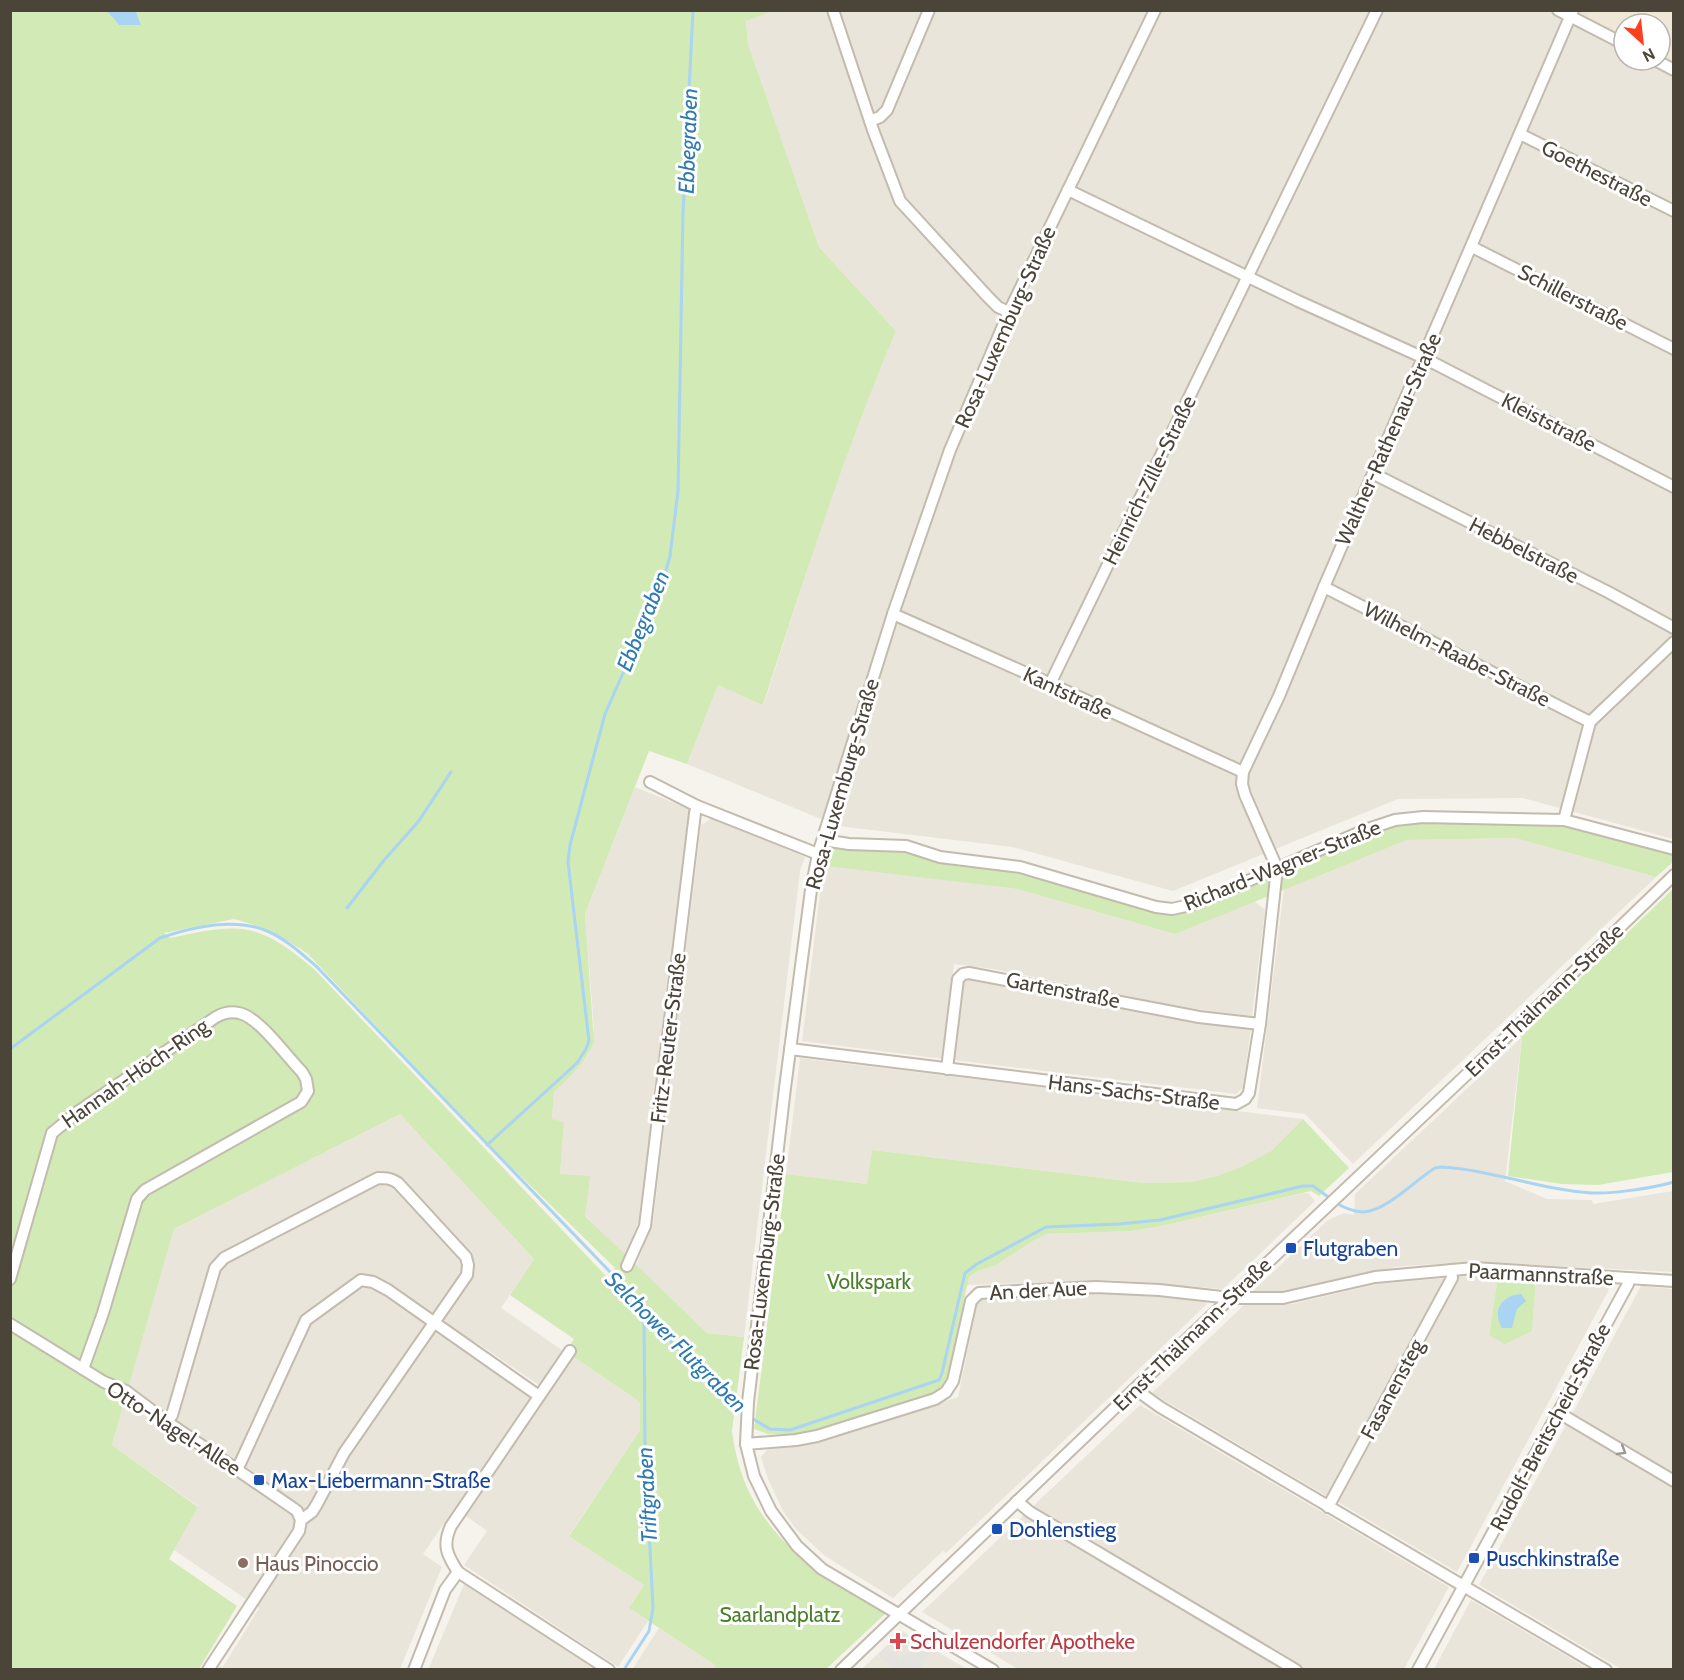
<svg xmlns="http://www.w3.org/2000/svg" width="1684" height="1680" font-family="Cabin,sans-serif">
<rect width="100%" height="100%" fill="#f6f3ec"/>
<g fill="#eae5da" fill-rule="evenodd">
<path d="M 773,10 L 1673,11 L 1673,839 L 1523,798 L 1398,799 L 1173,891 L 1012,847 L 838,826 L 687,764 L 718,685 L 764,704 L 821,527 L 867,399 L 896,331 L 819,247 L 748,44 L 746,21 ZM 1624,24 L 1660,24 L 1660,60 L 1624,60 Z"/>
<path d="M 635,787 L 689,809 L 639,1220 L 625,1256 L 585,1215 L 560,1174 L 564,1122 L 552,1120 L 554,1092 L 575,1072 L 589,1054 L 594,1028 L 585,914 Z"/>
<path d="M 712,818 L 805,857 L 800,871 L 744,1337 L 707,1333 L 636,1266 L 653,1222 L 701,825 Z"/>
<path d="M 1515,838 L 1656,877 L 1353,1164 L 1305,1114 L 1257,1108 L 1284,889 L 1407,840 Z"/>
<path d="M 825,865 L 1017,889 L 1175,934 L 1254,901 L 1265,910 L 1252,1016 L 1188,1008 L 993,969 L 954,964 L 943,1059 L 802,1041 L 822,876 Z"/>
<path d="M 970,978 L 1251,1027 L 1243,1088 L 1236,1094 L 954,1060 L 963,983 Z"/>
<path d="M 1522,1037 L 1505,1181 L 1547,1199 L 1592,1200 L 1593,1204 L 1673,1191 L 1673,1272 L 1477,1262 L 1402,1266 L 1375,1271 L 1289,1291 L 1252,1292 L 1328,1220 L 1344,1213 L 1354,1215 L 1355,1194 Z"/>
<path d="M 800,1058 L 1303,1119 L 1271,1151 L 1243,1166 L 1217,1176 L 1192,1182 L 1144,1183 L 872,1150 L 867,1184 L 786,1174 Z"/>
<path d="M 400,1114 L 534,1259 L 501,1308 L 562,1350 L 539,1385 L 477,1343 L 469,1355 L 530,1398 L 423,1554 L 442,1567 L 400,1669 L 217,1669 L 219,1666 L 223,1667 L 259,1608 L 174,1550 L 198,1506 L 112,1445 L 174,1229 Z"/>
<path d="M 1304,1193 L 1308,1193 L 1315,1201 L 1223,1289 L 1110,1280 L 966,1285 L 969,1277 L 978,1271 L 996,1265 L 1033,1241 L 1047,1234 L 1131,1231 L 1162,1226 Z"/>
<path d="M 1477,1275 L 1498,1276 L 1489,1335 L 1532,1331 L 1536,1279 L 1612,1284 L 1457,1572 L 1336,1501 L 1457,1277 Z"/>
<path d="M 1447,1278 L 1328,1497 L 1152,1393 L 1244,1305 L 1292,1304 L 1377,1284 Z"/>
<path d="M 1641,1286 L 1673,1289 L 1673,1477 L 1571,1416 Z"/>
<path d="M 1110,1293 L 1204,1301 L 1207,1304 L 946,1553 L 943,1551 L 893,1598 L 825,1556 L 796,1529 L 783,1511 L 768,1479 L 761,1457 L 767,1450 L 807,1445 L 958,1397 L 978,1299 Z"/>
<path d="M 574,1357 L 640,1402 L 640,1430 L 569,1535 L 644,1585 L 629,1608 L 648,1621 L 618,1667 L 464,1565 L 487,1531 L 466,1516 Z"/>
<path d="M 1140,1405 L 1449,1587 L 1404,1669 L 1304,1669 L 1031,1508 Z"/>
<path d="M 1567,1423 L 1673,1486 L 1673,1669 L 1621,1669 L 1479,1585 Z"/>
<path d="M 1025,1514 L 1288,1669 L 1018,1669 L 922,1612 Z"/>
<path d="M 465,1582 L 597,1669 L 428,1670 Z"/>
<path d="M 1471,1600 L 1589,1669 L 1434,1669 Z"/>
<path d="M 659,1628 L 715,1665 L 715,1669 L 632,1670 Z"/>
<path d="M 902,1631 L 967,1669 L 861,1670 Z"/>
</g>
<path fill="#efe8d6" d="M 1588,11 L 1673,11 L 1673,61 L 1660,54 L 1660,24 L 1624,24 L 1624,35 L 1589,18 Z"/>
<g fill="#d2eab5" fill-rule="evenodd">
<path d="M 11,11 L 107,11 L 119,25 L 141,25 L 136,11 L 773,11 L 746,21 L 748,44 L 819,247 L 896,331 C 844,453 804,579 763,705 L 718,685 L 687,764 L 649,751 L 585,914 L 594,1042 C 586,1063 570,1077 554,1092 L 552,1119 L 564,1122 L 560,1174 L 590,1176 L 585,1216 L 707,1333 L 744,1337 L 732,1431 C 744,1528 808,1569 887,1612 L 826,1669 L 715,1670 L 715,1665 L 629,1608 L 644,1585 L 569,1536 L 640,1430 L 640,1402 L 574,1357 L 566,1351 L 574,1339 L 510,1295 L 534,1259 L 400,1114 L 174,1229 L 112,1445 L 198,1507 L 169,1559 L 237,1606 L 199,1669 L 11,1670 ZM 234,919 C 265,927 282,936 308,954 L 483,1139 L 615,1268 L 607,1277 L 314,969 C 257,921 241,923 170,938 L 164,933 Z"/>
<path d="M 1418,821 L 1563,824 L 1674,853 L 1673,862 L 1656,877 L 1515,838 L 1407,840 L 1175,934 L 1017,889 L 819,865 L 822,853 L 832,846 L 894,849 L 995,868 L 1168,913 L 1376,830 L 1394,824 Z"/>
<path d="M 1673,889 L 1673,1172 L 1598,1185 L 1562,1184 L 1508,1176 L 1522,1038 L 1520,1036 Z"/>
<path d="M 1303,1119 L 1349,1168 L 1319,1196 L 1311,1191 L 1162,1226 L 1131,1231 L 1047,1234 L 1033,1241 L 996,1265 L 978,1271 L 969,1277 L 947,1381 L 940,1388 L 931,1394 L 809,1433 L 785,1435 L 768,1434 L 754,1429 L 786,1174 L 867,1184 L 872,1150 L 1144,1183 L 1192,1182 L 1217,1176 L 1243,1166 L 1271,1151 Z"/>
<path d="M 1498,1276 L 1536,1279 L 1532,1331 L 1505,1344 L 1489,1335 Z"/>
</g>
<path fill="#e5e3e0" d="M 887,1646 L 900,1660 L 916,1646 L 925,1648 L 927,1646 L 932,1649 L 927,1659 L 920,1663 L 922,1666 L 920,1669 L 893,1669 L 878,1654 Z"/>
<g fill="#a9d4f2">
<path d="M 107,11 L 136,11 L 141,25 L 119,25 Z"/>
<path d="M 1521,1294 L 1526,1301 L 1517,1309 L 1512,1328 L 1502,1328 C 1492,1310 1501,1296 1521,1294 Z"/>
</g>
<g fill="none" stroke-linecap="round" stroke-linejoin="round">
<g stroke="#a9d4f2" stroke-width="3">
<path d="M 347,908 L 385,859 L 418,822 L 451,772"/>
<path d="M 10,1049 L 160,938 C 192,927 234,917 267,931 C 286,939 301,953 317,967 L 612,1274 C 652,1323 696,1371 745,1413"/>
<path d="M 487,1145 L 577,1063 L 586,1049 L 589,1041 L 568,862 L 570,845 L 605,714 L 662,585 L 670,556 L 678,491 L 683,213 L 693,10"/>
<path d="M 1336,1203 C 1343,1207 1355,1212 1363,1212 C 1387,1211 1415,1180 1435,1168 L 1442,1167 C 1493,1170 1541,1190 1592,1193 C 1614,1194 1652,1188 1674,1182"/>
<path d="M 750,1417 L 770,1429 L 790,1430 L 939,1380 L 942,1373 L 965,1273 L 977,1264 L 1046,1227 L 1119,1224 L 1160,1220 L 1303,1186 L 1313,1186 L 1331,1199"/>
<path d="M 625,1668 L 649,1631 L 653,1608 L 645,1449 L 644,1313"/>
</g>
<defs>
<g id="minor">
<path d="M 833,10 L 873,130 L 900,201 L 988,297 L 998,307 L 1009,312"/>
<path d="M 1558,10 L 1624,44"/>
<path d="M 1655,60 L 1674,70"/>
<path d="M 870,121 L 880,117 L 887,110 L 929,10"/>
<path d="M 1520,134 L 1674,211"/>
<path d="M 1068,190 L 1298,301 L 1424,358 L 1674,487"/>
<path d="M 1472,247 L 1674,349"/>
<path d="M 1374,474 L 1608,592 L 1674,628"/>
<path d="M 1324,587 L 1590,722"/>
<path d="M 893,614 L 1044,681 L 1243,772"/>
<path d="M 1050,684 L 1377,10"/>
<path d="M 650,782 L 697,806 L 818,854"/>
<path d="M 1564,820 L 1590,722 L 1674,642"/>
<path d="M 823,840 L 849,844 L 906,846 L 940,857 L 1020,867 L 1156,907 L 1172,909 L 1195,904 L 1365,830 L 1395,820 L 1423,817 L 1564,820 L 1674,849"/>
<path d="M 1277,868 L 1245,795 L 1242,784 L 1243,772 L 1279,696 L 1324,587 L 1573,10"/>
<path d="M 790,1049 L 1236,1104 L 1245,1099 L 1249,1093 L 1260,1024 L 1277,868"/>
<path d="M 947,1069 L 958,979 L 963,974 L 969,973 L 1199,1017 L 1260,1024"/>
<path d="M 627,1266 L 645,1226 L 695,813 L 697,806"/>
<path d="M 10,1279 L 52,1133 L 79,1111 L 216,1017 C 223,1013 231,1011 239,1013 C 259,1017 287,1057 302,1072 L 306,1079 L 308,1091 L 301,1102 L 145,1190 L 137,1199 L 103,1313 L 83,1369"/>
<path d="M 10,1324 L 104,1382 L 126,1391 L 166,1421 L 293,1508 L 297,1511 L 301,1520"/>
<path d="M 570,1351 L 451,1526 C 442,1545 447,1555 458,1572 L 609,1670"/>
<path d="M 1135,1389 L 1160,1407 L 1606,1670"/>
<path d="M 1559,1413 L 1674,1481"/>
<path d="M 167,1422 L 172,1415 L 215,1268 L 224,1258 L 378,1178 C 386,1178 391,1178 398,1183 L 466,1257 L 468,1265 L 467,1275 L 344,1453 L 317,1504 L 312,1512 L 301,1520 L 299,1531 L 208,1670"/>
<path d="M 746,1444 L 796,1440 L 817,1436 L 935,1399 L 946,1392 L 953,1381 L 971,1301 L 979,1293 L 1096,1287 L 1159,1290 L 1231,1298 L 1283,1298 L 1375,1277 L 1474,1268 L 1674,1281"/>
<path d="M 237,1470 L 306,1320 L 361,1280 L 373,1282 L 388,1290 L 539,1396"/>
<path d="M 1017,1501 L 1030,1512 L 1296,1670"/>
<path d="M 1328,1507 L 1452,1278 L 1451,1270"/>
<path d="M 414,1670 L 445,1590 L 458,1572"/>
<path d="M 841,1670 L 1169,1356 L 1519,1025 L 1674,875"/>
<path d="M 993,1670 L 822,1569 L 797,1546 L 771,1511 L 754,1476 L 746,1444 L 748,1402 L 785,1088 L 811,890 L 818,854 L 893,614 L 950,450 L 1009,312 L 1155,10"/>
<path d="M 1418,1670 L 1628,1284 L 1629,1279"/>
</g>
</defs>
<use href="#minor" stroke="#c2bbae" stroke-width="14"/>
<use href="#minor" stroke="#fff" stroke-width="10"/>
</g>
<defs><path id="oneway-chevron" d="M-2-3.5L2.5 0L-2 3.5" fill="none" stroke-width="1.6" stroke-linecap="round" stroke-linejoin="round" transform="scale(1.5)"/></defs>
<use stroke="#9c9892" href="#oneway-chevron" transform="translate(1622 1451) rotate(31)"/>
<g fill="#1a4fb4" stroke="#fff" stroke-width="2">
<rect x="1285" y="1242" width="12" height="12" rx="3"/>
<rect x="253" y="1474" width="12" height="12" rx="3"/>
<rect x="991" y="1523" width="12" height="12" rx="3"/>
<rect x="1468" y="1552" width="12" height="12" rx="3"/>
</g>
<circle fill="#8d6e63" stroke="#fff" stroke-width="2" cx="243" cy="1563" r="6"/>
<path fill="#e0444e" stroke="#fff" stroke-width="2" d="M895 1632h6v6h6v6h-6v6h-6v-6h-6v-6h6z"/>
<g text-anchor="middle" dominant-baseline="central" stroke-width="6" stroke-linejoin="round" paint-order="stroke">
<g font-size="21" fill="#4b4439" stroke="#fff">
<text transform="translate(1597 173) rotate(27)">Goethestraße</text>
<text transform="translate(1573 297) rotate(27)">Schillerstraße</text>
<text transform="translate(1005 327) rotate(-66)">Rosa-Luxemburg-Straße</text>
<text transform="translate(1549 422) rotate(27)">Kleiststraße</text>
<text transform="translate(1388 439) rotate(-66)">Walther-Rathenau-Straße</text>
<text transform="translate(1149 480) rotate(-64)">Heinrich-Zille-Straße</text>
<text transform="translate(1524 550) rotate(27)">Hebbelstraße</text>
<text transform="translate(1457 654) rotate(27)">Wilhelm-Raabe-Straße</text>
<text transform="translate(1068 693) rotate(25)">Kantstraße</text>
<text transform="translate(842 784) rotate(-74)">Rosa-Luxemburg-Straße</text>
<text transform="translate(1282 865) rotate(-22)">Richard-Wagner-Straße</text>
<text transform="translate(1063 990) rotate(11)">Gartenstraße</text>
<text transform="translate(1544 1000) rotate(-44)">Ernst-Thälmann-Straße</text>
<text transform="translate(668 1038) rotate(-83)">Fritz-Reuter-Straße</text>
<text transform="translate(135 1073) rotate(-35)">Hannah-Höch-Ring</text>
<text transform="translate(1134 1092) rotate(7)">Hans-Sachs-Straße</text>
<text transform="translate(764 1262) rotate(-83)">Rosa-Luxemburg-Straße</text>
<text transform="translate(1541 1274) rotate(3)">Paarmannstraße</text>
<text transform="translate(1038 1290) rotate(-3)">An der Aue</text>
<text transform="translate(1192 1334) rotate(-44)">Ernst-Thälmann-Straße</text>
<text transform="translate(1392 1389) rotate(-62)">Fasanensteg</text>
<text transform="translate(1550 1427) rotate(-62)">Rudolf-Breitscheid-Straße</text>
<text transform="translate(174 1428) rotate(33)">Otto-Nagel-Allee</text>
</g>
<g font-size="21" fill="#164399" stroke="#fff" text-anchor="start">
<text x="1303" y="1248">Flutgraben</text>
<text x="271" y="1480">Max-Liebermann-Straße</text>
<text x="1009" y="1529">Dohlenstieg</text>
<text x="1486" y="1558">Puschkinstraße</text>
</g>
<g font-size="21" fill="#4a7f2a" stroke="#fff">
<text x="869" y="1281">Volkspark</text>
<text x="780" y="1614">Saarlandplatz</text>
</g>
<g font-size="21" fill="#785e54" stroke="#fff" text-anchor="start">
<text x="255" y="1563">Haus Pinoccio</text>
</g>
<g font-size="21" fill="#be3a42" stroke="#fff" text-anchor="start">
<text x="910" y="1641">Schulzendorfer Apotheke</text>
</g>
<g font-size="22" font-style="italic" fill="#2e7ab2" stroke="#fff">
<text transform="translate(688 141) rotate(-88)">Ebbegraben</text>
<text transform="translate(643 621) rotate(-68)">Ebbegraben</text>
<text transform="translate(676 1342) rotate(45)">Selchower Flutgraben</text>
<text transform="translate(647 1495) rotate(-93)">Triftgraben</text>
</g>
</g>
<rect width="1684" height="1680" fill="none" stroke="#4b4439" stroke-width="24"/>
<g transform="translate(1642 42) rotate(153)"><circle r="28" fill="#ffffff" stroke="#b7b4b0" stroke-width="1.5"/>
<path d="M0-4.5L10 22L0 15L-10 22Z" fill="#fc3f1d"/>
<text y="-9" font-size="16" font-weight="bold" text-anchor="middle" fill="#4b4439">N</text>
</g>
</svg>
